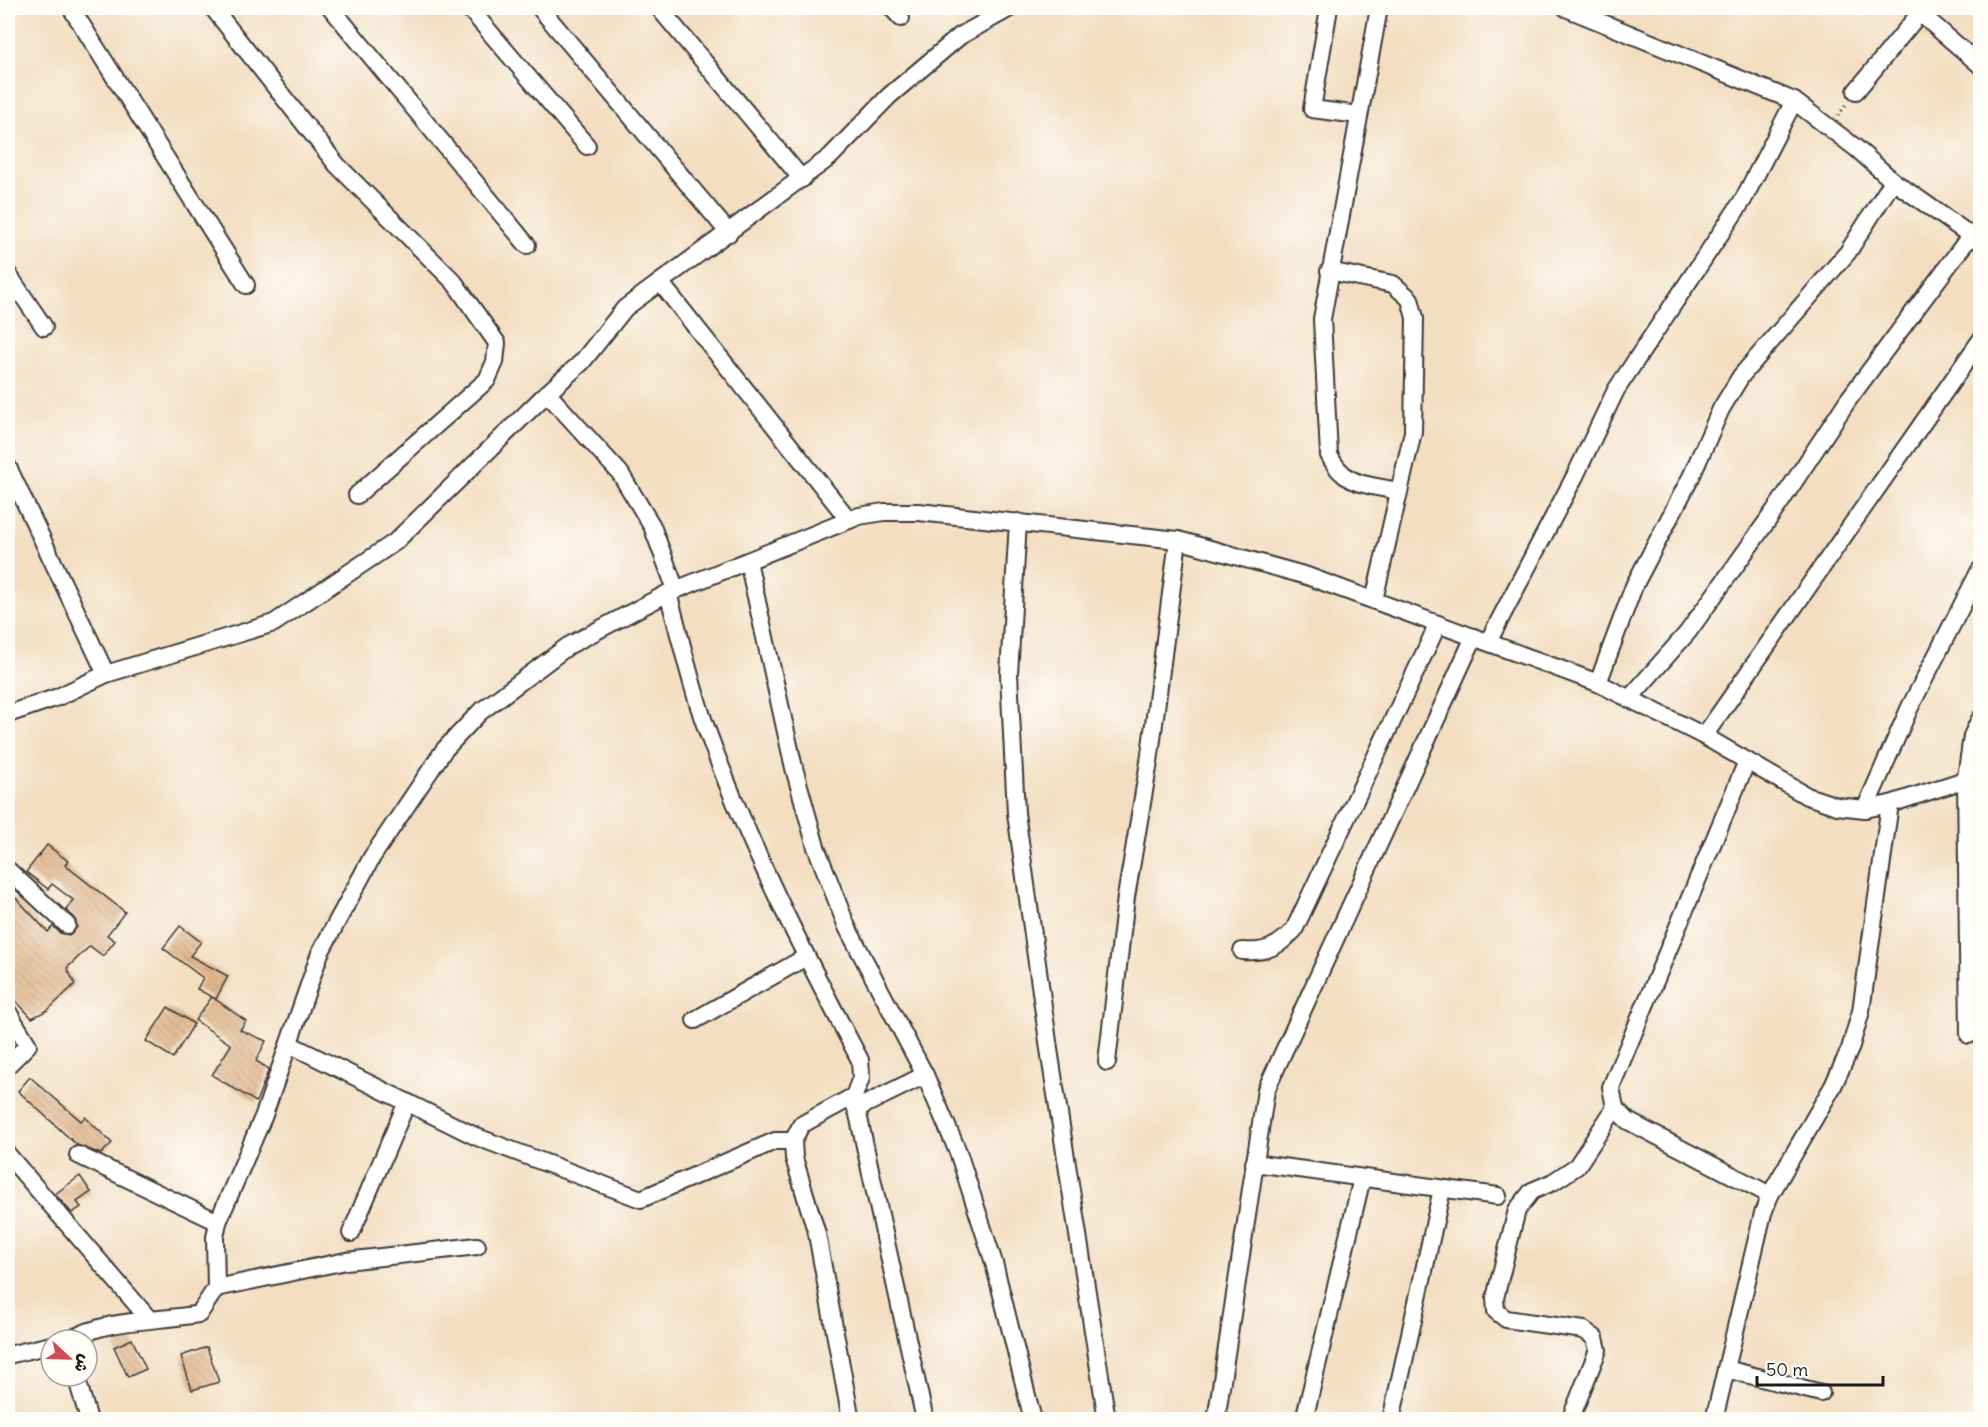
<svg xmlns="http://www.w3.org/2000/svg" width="1988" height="1427" font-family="Delius,'Playpen Sans Arabic',sans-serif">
<defs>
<pattern id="building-back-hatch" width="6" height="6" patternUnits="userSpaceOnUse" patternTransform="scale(1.5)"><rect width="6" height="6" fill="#e1b68c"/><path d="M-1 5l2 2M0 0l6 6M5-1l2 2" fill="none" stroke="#c09c78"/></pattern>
</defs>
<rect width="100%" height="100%" fill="#fdfcf7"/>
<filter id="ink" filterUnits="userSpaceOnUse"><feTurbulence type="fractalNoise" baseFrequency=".0167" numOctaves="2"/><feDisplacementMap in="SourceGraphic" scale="12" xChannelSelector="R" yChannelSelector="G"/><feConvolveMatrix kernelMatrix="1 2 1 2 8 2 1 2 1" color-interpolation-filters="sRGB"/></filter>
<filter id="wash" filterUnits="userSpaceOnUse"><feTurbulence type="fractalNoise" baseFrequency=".008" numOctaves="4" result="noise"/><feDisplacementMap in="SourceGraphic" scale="24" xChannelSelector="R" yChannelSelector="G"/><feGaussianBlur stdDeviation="1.35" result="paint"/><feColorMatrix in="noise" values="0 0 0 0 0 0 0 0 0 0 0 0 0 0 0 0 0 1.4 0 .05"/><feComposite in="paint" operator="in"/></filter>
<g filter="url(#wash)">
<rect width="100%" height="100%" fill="#f3dec1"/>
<g id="blocks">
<g fill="url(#building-back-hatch)">
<path d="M 47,845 L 68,861 L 65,865 L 125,912 L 107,935 L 115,941 L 103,956 L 90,946 L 67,968 L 75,984 L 48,1010 L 32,1018 L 16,1001 L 8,1002 L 8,906 L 16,898 L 48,932 L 53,926 L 60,933 L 69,935 L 77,927 L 75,918 L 66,910 L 73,900 L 52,884 L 48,889 L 26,872 Z"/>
<path d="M 180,926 L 201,942 L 190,956 L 228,976 L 216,999 L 212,997 L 246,1021 L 240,1030 L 266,1041 L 256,1061 L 269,1069 L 256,1102 L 212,1075 L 231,1045 L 195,1020 L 212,997 L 197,989 L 203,978 L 163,948 Z"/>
<path d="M 168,1007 L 194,1024 L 173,1058 L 146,1041 Z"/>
<path d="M 30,1077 L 81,1121 L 85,1117 L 112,1143 L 101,1154 L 77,1145 L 18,1091 Z"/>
<path d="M 80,1176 L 91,1192 L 77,1202 L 81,1207 L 72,1213 L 55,1194 Z"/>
<path d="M 132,1339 L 146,1369 L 128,1377 L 114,1347 Z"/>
<path d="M 207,1347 L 219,1382 L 192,1390 L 181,1356 Z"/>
</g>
</g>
</g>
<g filter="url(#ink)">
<use href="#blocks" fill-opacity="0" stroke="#3c3935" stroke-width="1.5"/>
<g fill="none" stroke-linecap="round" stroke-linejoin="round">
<defs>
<g id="minor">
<path d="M 71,8 L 246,285"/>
<path d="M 213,8 L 337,165 L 454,282 L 497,343 L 495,362 L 487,380 L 357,495"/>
<path d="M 331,8 L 527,245"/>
<path d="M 469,8 L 587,146"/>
<path d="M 540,8 L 729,233"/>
<path d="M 659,8 L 802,179"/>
<path d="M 892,8 L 901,18"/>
<path d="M 1329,8 L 1312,109 L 1359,115"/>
<path d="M 1379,8 L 1322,319 L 1329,455 C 1345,487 1366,484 1398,491"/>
<path d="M 1566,8 L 1794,101 L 1856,148 L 1893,181 L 1980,242"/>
<path d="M 1914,8 L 1980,65"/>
<path d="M 1856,91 L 1924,8"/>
<path d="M 1329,271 L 1393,284 L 1410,299 L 1415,318 L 1413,432 L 1374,600"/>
<path d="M 8,274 L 44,327"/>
<path d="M 660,282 L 849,520"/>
<path d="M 547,393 L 620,473 L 652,526 L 676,590"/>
<path d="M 8,467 L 106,674"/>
<path d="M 1018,522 L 1009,674 L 1016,813 L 1050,1056 L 1107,1420"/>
<path d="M 748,561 L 794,768 L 816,847 L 847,927 L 925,1075 L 958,1152 L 994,1263 L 1033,1420"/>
<path d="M 668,593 C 681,639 691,688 708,733 C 749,846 804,954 860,1060 L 861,1078 L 854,1096 L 801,1125 L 793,1141 L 794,1158 L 817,1234 L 851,1420"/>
<path d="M 1488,642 L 1575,476 L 1616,390 L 1743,200 L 1794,101"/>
<path d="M 1598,683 L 1634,586 L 1691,477 L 1721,409 L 1741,376 L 1848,252 L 1893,181"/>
<path d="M 1629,699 L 1688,632 L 1780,503 L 1848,400 L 1971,235"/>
<path d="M 8,714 L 58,697 L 106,674 L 274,623 L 395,542 L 542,398 L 582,362 L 625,308 L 830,157 L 889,96 L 960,36 L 1010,8"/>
<path d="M 1704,736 L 1980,341"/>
<path d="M 1747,761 L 1611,1087 L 1615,1108 L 1628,1121 L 1770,1195"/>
<path d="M 1865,809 L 1910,707 L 1980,570"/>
<path d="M 8,870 L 67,925"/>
<path d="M 1242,951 C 1266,953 1278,947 1294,930 L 1438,624"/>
<path d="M 8,1012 L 28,1045 L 8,1065"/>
<path d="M 695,1020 L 806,957"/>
<path d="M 1969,1035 L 1966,778 L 1972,736 L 1980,719"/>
<path d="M 289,1044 L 477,1137 L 641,1199 L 775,1141 L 793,1141"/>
<path d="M 1107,1062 L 1126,897 L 1149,762 L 1178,540"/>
<path d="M 854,1096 L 925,1420"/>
<path d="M 856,1109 L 925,1075"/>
<path d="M 8,1155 L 149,1319"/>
<path d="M 78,1155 L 218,1222"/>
<path d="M 1254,1163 L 1498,1196"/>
<path d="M 351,1233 L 407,1102"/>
<path d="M 216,1288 L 346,1261 L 477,1246"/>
<path d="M 69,1340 C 109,1318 155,1322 199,1314 L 216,1288 L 215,1237 L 218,1222 L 264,1115 L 320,953 L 372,857 L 444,750 L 480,712 L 568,646 L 668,593 L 859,516 L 884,512 L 919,512 L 1178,540 L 1307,576 L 1598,683 L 1704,736 L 1807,796 L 1837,806 L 1865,809 L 1890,804 L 1980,775"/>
<path d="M 8,1355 L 51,1345"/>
<path d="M 1726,1369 L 1821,1393"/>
<path d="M 76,1376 L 89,1420"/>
<path d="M 1216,1420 L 1266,1090 L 1474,637"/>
<path d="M 1304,1420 L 1362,1178"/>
<path d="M 1391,1420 L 1442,1189"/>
<path d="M 1570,1420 L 1598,1350 L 1595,1338 L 1584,1330 L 1506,1319 L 1496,1311 L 1495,1298 L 1517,1210 L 1532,1191 L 1553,1182 L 1577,1166 L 1615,1108"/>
<path d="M 1714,1420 L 1763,1213 L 1770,1195 L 1833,1086 L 1850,1049 L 1861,1011 L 1890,804"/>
</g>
</defs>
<use href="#minor" stroke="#3c3935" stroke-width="20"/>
<path stroke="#3c3935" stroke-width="3" stroke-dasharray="1.5 4.5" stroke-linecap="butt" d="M 1838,116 L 1848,102"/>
<use href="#minor" stroke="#fff" stroke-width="16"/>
</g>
</g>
<rect width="1988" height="1427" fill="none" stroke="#fdfcf7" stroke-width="30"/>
<g transform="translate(69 1358) rotate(112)"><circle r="28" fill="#fdfcf7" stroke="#a3a29f" stroke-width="1.5"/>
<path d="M0-4.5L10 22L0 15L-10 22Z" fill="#d1495b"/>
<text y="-9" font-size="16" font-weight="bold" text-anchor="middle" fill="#1c1c1c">ش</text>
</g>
<path d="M1757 1376v9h126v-9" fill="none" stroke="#1c1c1c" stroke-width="3"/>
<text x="1766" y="1376" font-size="18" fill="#1c1c1c" stroke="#fdfcf7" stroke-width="4.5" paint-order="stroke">50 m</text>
</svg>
